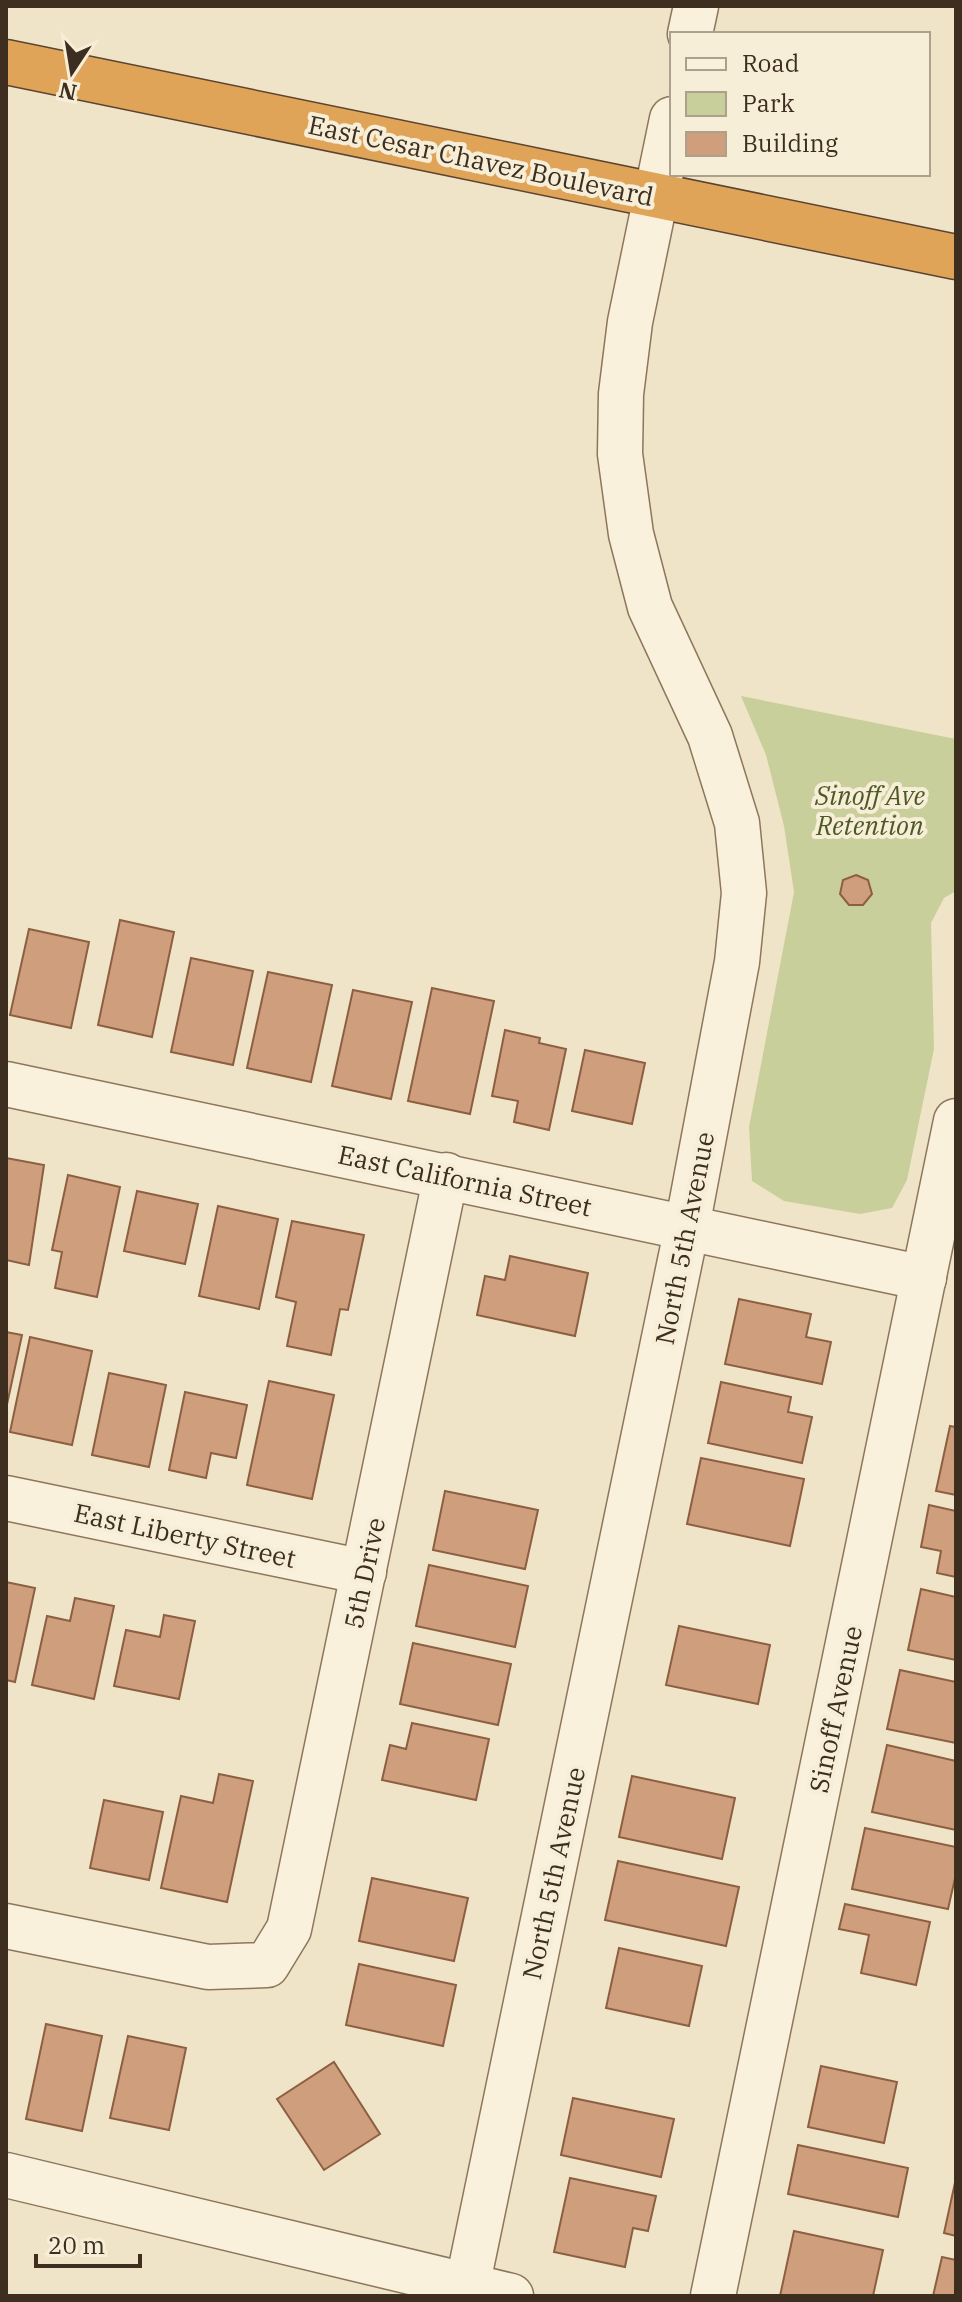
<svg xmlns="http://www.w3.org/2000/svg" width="962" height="2302" font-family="'IBM Plex Serif',serif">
<rect width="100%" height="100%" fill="#f0e4c8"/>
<path fill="#c9cf9b" d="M 741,696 L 956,739 L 956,891 L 944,898 L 931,923 L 934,1049 L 907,1180 L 892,1208 L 860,1214 L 784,1201 L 752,1181 L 749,1127 L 794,892 L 784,826 L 766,755 Z"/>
<g fill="#cf9f7d" stroke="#8d5f41" stroke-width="2">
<path d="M 856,875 L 868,880 L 872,894 L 863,905 L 849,905 L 840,894 L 843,880 Z"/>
<path d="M 120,920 L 174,932 L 152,1037 L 98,1025 Z"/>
<path d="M 29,929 L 89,942 L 71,1028 L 10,1015 Z"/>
<path d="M 191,958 L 253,971 L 233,1065 L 171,1052 Z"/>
<path d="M 268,972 L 332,985 L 311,1082 L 247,1068 Z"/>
<path d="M 432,988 L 494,1001 L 470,1114 L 408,1101 Z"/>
<path d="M 353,990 L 412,1002 L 391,1099 L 332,1086 Z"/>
<path d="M 505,1030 L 540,1038 L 539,1043 L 566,1049 L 549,1130 L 514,1122 L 518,1101 L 492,1096 Z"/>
<path d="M 585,1050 L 645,1063 L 632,1124 L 572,1111 Z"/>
<path d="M 6,1158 L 44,1165 L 29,1265 L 6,1260 Z"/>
<path d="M 68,1175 L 120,1187 L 97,1297 L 55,1288 L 62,1252 L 52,1250 Z"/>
<path d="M 137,1191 L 198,1204 L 185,1264 L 124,1251 Z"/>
<path d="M 218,1206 L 278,1219 L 259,1309 L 199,1296 Z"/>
<path d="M 292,1221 L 364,1235 L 348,1310 L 340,1309 L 331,1355 L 287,1346 L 296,1302 L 276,1297 Z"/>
<path d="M 510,1256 L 588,1273 L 575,1336 L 477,1315 L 485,1276 L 505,1280 Z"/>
<path d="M 739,1299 L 811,1314 L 806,1337 L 831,1342 L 822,1384 L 725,1364 Z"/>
<path d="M 6,1332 L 22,1335 L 6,1409 Z"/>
<path d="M 30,1337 L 92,1351 L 72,1445 L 10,1432 Z"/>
<path d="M 109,1373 L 166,1385 L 149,1467 L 92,1455 Z"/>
<path d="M 269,1381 L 334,1395 L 312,1499 L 247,1485 Z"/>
<path d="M 721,1382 L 791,1397 L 788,1412 L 812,1417 L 802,1463 L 708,1443 Z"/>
<path d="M 185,1392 L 247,1405 L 236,1458 L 211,1453 L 206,1478 L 169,1470 Z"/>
<path d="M 950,1426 L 956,1427 L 956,1495 L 936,1491 Z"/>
<path d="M 701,1458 L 804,1479 L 790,1546 L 687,1524 Z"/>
<path d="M 445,1491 L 538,1510 L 525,1569 L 433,1550 Z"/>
<path d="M 929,1505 L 956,1511 L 956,1577 L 937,1573 L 941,1551 L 921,1547 Z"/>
<path d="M 429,1565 L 528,1586 L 515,1647 L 416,1626 Z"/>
<path d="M 6,1582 L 35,1588 L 15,1682 L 6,1680 Z"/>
<path d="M 921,1589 L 956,1597 L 956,1660 L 908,1650 Z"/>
<path d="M 75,1598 L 114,1606 L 94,1699 L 32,1685 L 47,1616 L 70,1621 Z"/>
<path d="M 164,1615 L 195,1621 L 179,1699 L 114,1686 L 126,1630 L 160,1637 Z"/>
<path d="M 679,1626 L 770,1645 L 758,1704 L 666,1685 Z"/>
<path d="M 413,1643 L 511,1664 L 498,1725 L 400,1704 Z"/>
<path d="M 900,1670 L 956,1682 L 956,1743 L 887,1729 Z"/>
<path d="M 412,1723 L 489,1739 L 476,1800 L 382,1780 L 390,1745 L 406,1749 Z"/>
<path d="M 887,1745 L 956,1761 L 956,1830 L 872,1812 Z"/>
<path d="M 219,1774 L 253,1781 L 227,1902 L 161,1888 L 181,1796 L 213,1803 Z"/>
<path d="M 632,1776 L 735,1798 L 722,1859 L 619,1837 Z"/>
<path d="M 104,1800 L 163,1812 L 149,1880 L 90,1868 Z"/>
<path d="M 865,1828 L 956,1847 L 956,1874 L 948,1909 L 852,1889 Z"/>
<path d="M 618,1861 L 739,1887 L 726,1946 L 605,1920 Z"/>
<path d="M 372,1878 L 468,1898 L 454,1961 L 359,1941 Z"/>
<path d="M 845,1904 L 930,1922 L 916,1985 L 861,1973 L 869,1935 L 839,1929 Z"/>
<path d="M 619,1948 L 702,1966 L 689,2026 L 606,2008 Z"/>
<path d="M 359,1964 L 456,1985 L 443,2046 L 346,2025 Z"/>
<path d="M 46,2024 L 102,2036 L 82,2131 L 26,2119 Z"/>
<path d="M 128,2036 L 186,2048 L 169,2130 L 110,2118 Z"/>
<path d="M 334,2062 L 380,2134 L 324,2170 L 277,2099 Z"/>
<path d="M 821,2066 L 897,2082 L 884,2143 L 808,2127 Z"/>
<path d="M 573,2098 L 674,2119 L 661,2177 L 561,2155 Z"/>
<path d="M 798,2145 L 908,2168 L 898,2217 L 788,2194 Z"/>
<path d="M 570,2178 L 656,2196 L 648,2231 L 633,2228 L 625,2267 L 554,2252 Z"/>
<path d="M 956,2178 L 956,2236 L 944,2233 Z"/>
<path d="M 794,2231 L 883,2250 L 873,2296 L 780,2296 Z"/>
<path d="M 942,2257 L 956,2260 L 956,2296 L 933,2296 Z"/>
</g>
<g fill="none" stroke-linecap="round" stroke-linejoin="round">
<defs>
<g id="minor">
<path d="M 690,34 L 696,6"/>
<path d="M 6,1084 L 924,1278"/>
<path d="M 6,1498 L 364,1572"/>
<path d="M 6,1926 L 208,1967 L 267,1965 L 289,1929 L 446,1175"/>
<path d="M 6,2175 L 511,2296"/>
<path d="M 467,2287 L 687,1227 L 737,962 L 744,893 L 737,823 L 710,736 L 650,607 L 631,534 L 620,454 L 621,394 L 630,322 L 672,119"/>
<path d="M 713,2296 L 956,1121"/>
</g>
<path id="highway" d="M 6,62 L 956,257"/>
</defs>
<use href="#minor" stroke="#8d765c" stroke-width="47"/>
<use href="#highway" stroke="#5b4430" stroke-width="47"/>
<use href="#minor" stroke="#faf1dc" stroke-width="44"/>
<use href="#highway" stroke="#e0a458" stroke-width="44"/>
</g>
<g text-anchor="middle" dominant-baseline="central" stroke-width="8" stroke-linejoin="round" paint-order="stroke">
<g font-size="26" fill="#3d2e20" stroke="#f7eed8">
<text transform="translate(481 160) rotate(12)">East Cesar Chavez Boulevard</text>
<text transform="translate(465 1180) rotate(12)">East California Street</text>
<text transform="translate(684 1238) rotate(-79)">North 5th Avenue</text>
<text transform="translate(185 1535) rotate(12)">East Liberty Street</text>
<text transform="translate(364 1573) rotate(-78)">5th Drive</text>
<text transform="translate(835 1709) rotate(-78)">Sinoff Avenue</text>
<text transform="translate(553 1873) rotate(-78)">North 5th Avenue</text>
</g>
<g font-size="26" font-style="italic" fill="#4d5a26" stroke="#f7eed8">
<text x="870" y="795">Sinoff Ave<tspan x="870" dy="30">Retention</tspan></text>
</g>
</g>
<rect width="962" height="2302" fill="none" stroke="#3d2e20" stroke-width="16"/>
<rect x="670" y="32" width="260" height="144" fill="#f7eed8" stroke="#ada18e" stroke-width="2"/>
<rect x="686" y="58" width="40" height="12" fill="#faf1dc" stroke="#ada18e" stroke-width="2"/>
<text x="742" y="72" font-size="24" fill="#3d2e20">Road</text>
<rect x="686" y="92" width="40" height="24" fill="#c9cf9b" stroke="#ada18e" stroke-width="2"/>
<text x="742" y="112" font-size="24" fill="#3d2e20">Park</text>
<rect x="686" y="132" width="40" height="24" fill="#cf9f7d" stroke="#ada18e" stroke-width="2"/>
<text x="742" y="152" font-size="24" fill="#3d2e20">Building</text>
<g transform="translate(72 72) rotate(192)" stroke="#f7eed8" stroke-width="6" paint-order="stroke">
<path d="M0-6L14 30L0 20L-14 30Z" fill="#3d2e20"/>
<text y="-12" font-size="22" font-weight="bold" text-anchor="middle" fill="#3d2e20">N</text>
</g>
<path d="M36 2254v12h104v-12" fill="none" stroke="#3d2e20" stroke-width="4"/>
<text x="48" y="2254" font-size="24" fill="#3d2e20" stroke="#f7eed8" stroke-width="6" paint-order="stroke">20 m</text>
</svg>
